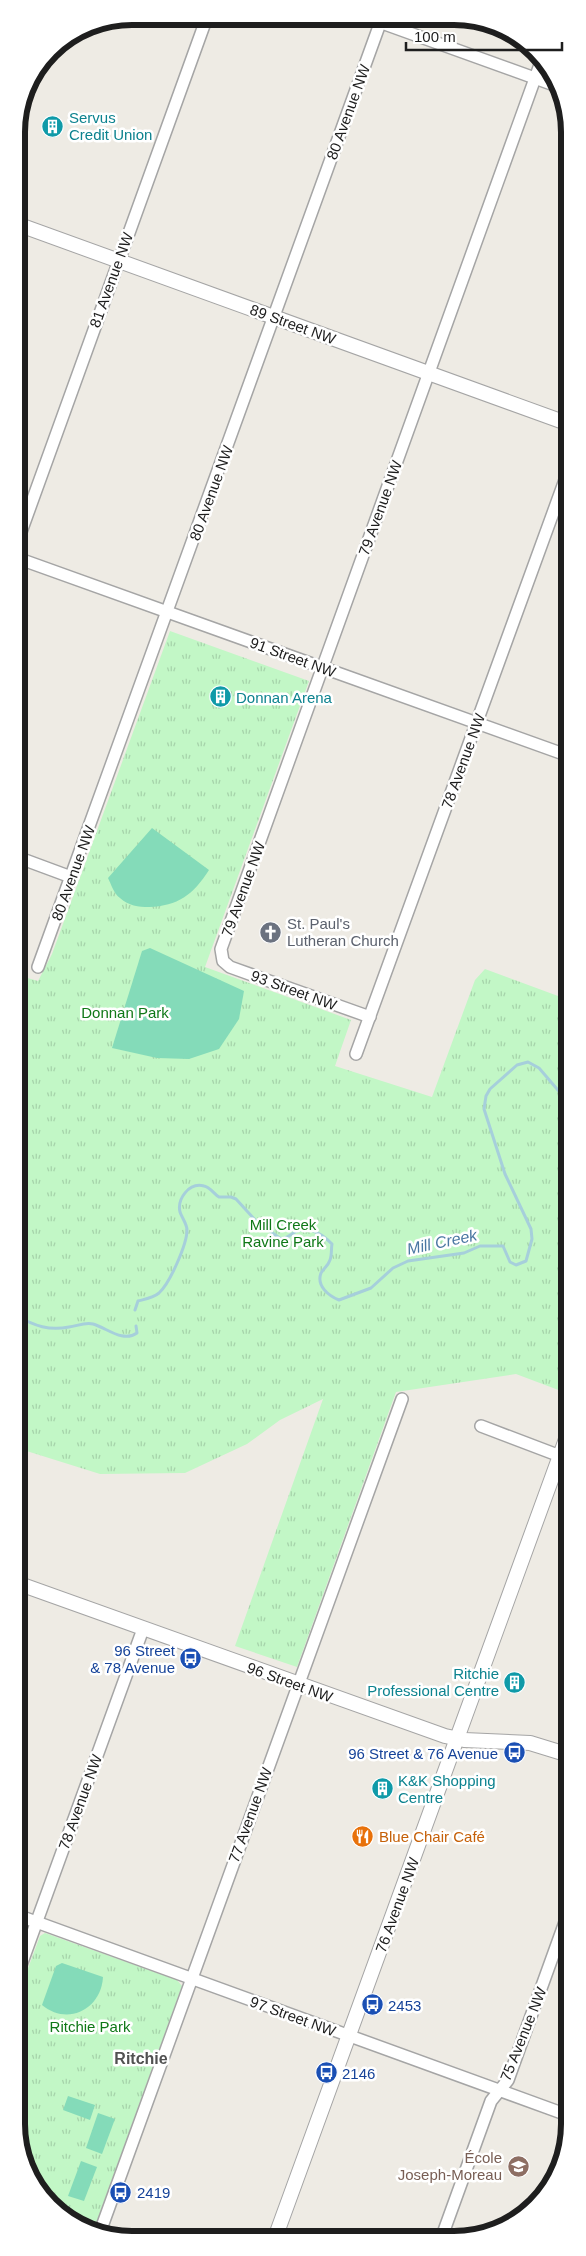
<svg xmlns="http://www.w3.org/2000/svg" width="586" height="2256" font-family="Arial,sans-serif">
<defs>
<pattern id="park-tufts" width="24" height="20" patternUnits="userSpaceOnUse" patternTransform="scale(1.25)"><rect width="24" height="20" fill="#c2f7c6"/><path d="M3 7l-1-3M5 7V3M7 7l1-3M15 17l-1-3M17 17v-4M19 17l1-3" fill="none" stroke="#a6d3aa"/></pattern>
</defs>
<rect width="100%" height="100%" fill="#eeebe4"/>
<g fill="url(#park-tufts)">
<path d="M 170,631 L 309,681 L 205,967 L 351,1020 L 335,1066 L 432,1097 L 475,980 L 485,969 L 558,996 L 564,978 L 569,980 L 569,1394 L 516,1374 L 396,1392 L 297,1667 L 235,1646 L 323,1399 L 280,1420 L 247,1444 L 185,1473 L 100,1474 L 17,1448 L 17,975 L 38,981 L 52,954 Z"/>
<path d="M 45,1933 L 177,1980 L 182,1986 L 94,2229 L 50,2206 L 17,2139 L 17,1998 L 40,1936 Z"/>
</g>
<g fill="#84dbb9">
<path d="M 152,828 L 209,870 C 193,895 178,906 149,907 C 138,907 129,906 120,898 C 114,894 111,884 108,878 Z"/>
<path d="M 150,948 L 244,991 L 239,1019 L 219,1049 L 189,1059 L 157,1058 L 112,1048 L 142,951 Z"/>
<path d="M 62,1963 L 103,1977 C 101,2010 67,2026 42,2005 L 56,1966 Z"/>
<path d="M 68,2096 L 95,2105 L 90,2120 L 63,2110 Z"/>
<path d="M 98,2113 L 115,2119 L 102,2154 L 86,2148 Z"/>
<path d="M 81,2161 L 97,2167 L 84,2201 L 68,2196 Z"/>
</g>
<g fill="none" stroke-linecap="round" stroke-linejoin="round">
<g stroke="#a6cfdb" stroke-width="3">
<path d="M 135,1310 L 138,1301 C 146,1299 153,1298 159,1293 C 170,1283 187,1244 187,1230 C 187,1224 182,1218 180,1212 C 177,1199 189,1182 204,1186 C 210,1187 214,1194 219,1197 L 231,1197 L 236,1199 L 257,1222 L 281,1239 C 288,1238 290,1235 295,1232 C 309,1225 323,1235 332,1244 C 331,1249 332,1255 330,1260 C 328,1266 324,1268 321,1273 C 316,1286 329,1296 339,1300 L 371,1288 L 393,1268 L 408,1261 L 464,1253 L 480,1246 L 503,1246 L 510,1262 L 516,1265 L 526,1261 L 532,1239 L 531,1229 L 505,1174 L 484,1109 L 486,1096 L 490,1089 L 517,1065 L 528,1062 L 539,1068 L 569,1103"/>
<path d="M 17,1316 C 35,1326 49,1331 69,1327 C 77,1326 85,1322 93,1324 C 107,1328 123,1343 137,1333 L 136,1326"/>
</g>
<defs>
<g id="minor">
<path d="M 368,18 L 554,85"/>
<path d="M 17,543 L 207,17"/>
<path d="M 17,558 L 569,756"/>
<path d="M 17,857 L 71,877"/>
<path d="M 38,967 L 382,18"/>
<path d="M 370,1017 L 230,967 L 223,961 L 221,949 L 542,59"/>
<path d="M 356,1054 L 569,469"/>
<path d="M 481,1426 L 560,1456"/>
<path d="M 17,1915 L 570,2116"/>
<path d="M 17,1976 L 143,1629"/>
<path d="M 100,2232 L 402,1399"/>
<path d="M 441,2239 L 491,2101 L 508,2080 L 569,1911"/>
</g>
<g id="tertiary">
<path d="M 17,224 L 569,424"/>
<path d="M 17,1583 L 445,1736 L 464,1740 L 530,1743 L 569,1755"/>
<path d="M 275,2238 L 569,1431"/>
</g>
</defs>
<use href="#minor" stroke="#a5a5a5" stroke-width="14"/>
<use href="#tertiary" stroke="#a5a5a5" stroke-width="16"/>
<use href="#minor" stroke="#fff" stroke-width="11"/>
<use href="#tertiary" stroke="#fff" stroke-width="14"/>
</g>
<defs>
<symbol id="building-disc" viewBox="-11 -11 22 22"><circle r="9.5" fill="#0f9aa8" stroke="#fff"/><path d="M-4-6H4V6H1V3H-1V6H-4ZM-2.5-4.3h1.7v1.8h-1.7ZM.8-4.3h1.7v1.8H.8ZM-2.5-1h1.7V.8h-1.7ZM.8-1h1.7V.8H.8Z" fill="#fff"/></symbol>
<symbol id="church-disc" viewBox="-11 -11 22 22"><circle r="9.5" fill="#6b7280" stroke="#fff"/><path d="M-1.2-6h2.4v3.5h3.3v2.4h-3.3V6h-2.4V-.1h-3.3v-2.4h3.3Z" fill="#fff"/></symbol>
<symbol id="bus-disc" viewBox="-11 -11 22 22"><circle r="9.5" fill="#1a4fb4" stroke="#fff"/><path d="M-5-6H5V4H4V6H2V4H-2V6H-4V4H-5ZM-3.5-4V0h7V-4ZM-3.5 1.2v1.5H-2V1.2ZM2 1.2v1.5H3.5V1.2Z" fill="#fff"/></symbol>
<symbol id="restaurant-disc" viewBox="-11 -11 22 22"><circle r="9.5" fill="#e8710a" stroke="#fff"/><path d="M-5-6h1v4h1v-4h1v4h1v-4h1v5L-1.5 .5V6h-2V.5L-5-1ZM5-6V6H3V1.5H1.5Q1.5-4 5-6Z" fill="#fff"/></symbol>
<symbol id="school-disc" viewBox="-11 -11 22 22"><circle r="9.5" fill="#8d6e63" stroke="#fff"/><path d="M0-5L7-2L0 1L-7-2ZM-4 1L0 2.5L4 1V4Q0 6-4 4Z" fill="#fff"/></symbol>
</defs>
<g fill-rule="evenodd">
<use href="#building-disc" x="40" y="114" width="25" height="25"/>
<use href="#building-disc" x="208" y="684" width="25" height="25"/>
<use href="#church-disc" x="258" y="920" width="25" height="25"/>
<use href="#bus-disc" x="178" y="1646" width="25" height="25"/>
<use href="#building-disc" x="502" y="1670" width="25" height="25"/>
<use href="#bus-disc" x="502" y="1740" width="25" height="25"/>
<use href="#building-disc" x="370" y="1776" width="25" height="25"/>
<use href="#restaurant-disc" x="350" y="1824" width="25" height="25"/>
<use href="#bus-disc" x="360" y="1992" width="25" height="25"/>
<use href="#bus-disc" x="314" y="2060" width="25" height="25"/>
<use href="#school-disc" x="506" y="2154" width="25" height="25"/>
<use href="#bus-disc" x="108" y="2180" width="25" height="25"/>
</g>
<g text-anchor="middle" dominant-baseline="central" stroke-width="5" stroke-linejoin="round" paint-order="stroke">
<g font-size="15" fill="#1e1e1e" stroke="#fff">
<text transform="translate(348 112) rotate(-70)">80 Avenue NW</text>
<text transform="translate(111 280) rotate(-70)">81 Avenue NW</text>
<text transform="translate(293 324) rotate(20)">89 Street NW</text>
<text transform="translate(211 493) rotate(-70)">80 Avenue NW</text>
<text transform="translate(380 508) rotate(-70)">79 Avenue NW</text>
<text transform="translate(293 657) rotate(20)">91 Street NW</text>
<text transform="translate(463 761) rotate(-70)">78 Avenue NW</text>
<text transform="translate(73 873) rotate(-70)">80 Avenue NW</text>
<text transform="translate(243 889) rotate(-70)">79 Avenue NW</text>
<text transform="translate(294 990) rotate(20)">93 Street NW</text>
<text transform="translate(290 1682) rotate(20)">96 Street NW</text>
<text transform="translate(80 1802) rotate(-70)">78 Avenue NW</text>
<text transform="translate(250 1815) rotate(-70)">77 Avenue NW</text>
<text transform="translate(397 1905) rotate(-70)">76 Avenue NW</text>
<text transform="translate(293 2016) rotate(20)">97 Street NW</text>
<text transform="translate(523 2034) rotate(-68)">75 Avenue NW</text>
</g>
<g font-size="15" fill="#0d838f" stroke="#fff" text-anchor="start">
<text x="69" y="117">Servus<tspan x="69" dy="17">Credit Union</tspan></text>
<text x="236" y="697">Donnan Arena</text>
<text x="499" y="1673" text-anchor="end">Ritchie<tspan x="499" dy="17">Professional Centre</tspan></text>
<text x="398" y="1780">K&amp;K Shopping<tspan x="398" dy="17">Centre</tspan></text>
</g>
<g font-size="15" fill="#5b616d" stroke="#fff" text-anchor="start">
<text x="287" y="923">St. Paul's<tspan x="287" dy="17">Lutheran Church</tspan></text>
</g>
<g font-size="15" fill="#0f7817" stroke="#fff">
<text x="125" y="1012">Donnan Park</text>
<text x="283" y="1224">Mill Creek<tspan x="283" dy="17">Ravine Park</tspan></text>
<text x="90" y="2026">Ritchie Park</text>
</g>
<g font-size="15" fill="#164399" stroke="#fff" text-anchor="start">
<text x="175" y="1650" text-anchor="end">96 Street<tspan x="175" dy="17">&amp; 78 Avenue</tspan></text>
<text x="498" y="1753" text-anchor="end">96 Street &amp; 76 Avenue</text>
<text x="388" y="2005">2453</text>
<text x="342" y="2073">2146</text>
<text x="137" y="2192">2419</text>
</g>
<g font-size="15" fill="#c56008" stroke="#fff" text-anchor="start">
<text x="379" y="1836">Blue Chair Café</text>
</g>
<g font-size="15" fill="#785e54" stroke="#fff" text-anchor="end">
<text x="502" y="2157">École<tspan x="502" dy="17">Joseph-Moreau</tspan></text>
</g>
<g font-size="16" font-style="italic" fill="#4a77a2" stroke="#fff">
<text transform="translate(442 1242) rotate(-12)">Mill Creek</text>
</g>
<g font-size="16" font-weight="bold" fill="#515151" stroke="#fff">
<text x="141" y="2058">Ritchie</text>
</g>
</g>
<path d="M0 0H586V2256H0ZM132 25H454A107 107 0 0 1 561 132V2124A107 107 0 0 1 454 2231H132A107 107 0 0 1 25 2124V132A107 107 0 0 1 132 25Z" fill="#fff" fill-rule="evenodd"/>
<path fill="none" stroke="#1e1e1e" stroke-width="6" d="M132 25H454A107 107 0 0 1 561 132V2124A107 107 0 0 1 454 2231H132A107 107 0 0 1 25 2124V132A107 107 0 0 1 132 25Z"/>
<path d="M406 42v8h156v-8" fill="none" stroke="#1e1e1e" stroke-width="2.5"/>
<text x="414" y="42" font-size="15" fill="#1e1e1e" stroke="#ffffff" stroke-width="4" paint-order="stroke">100 m</text>
</svg>
